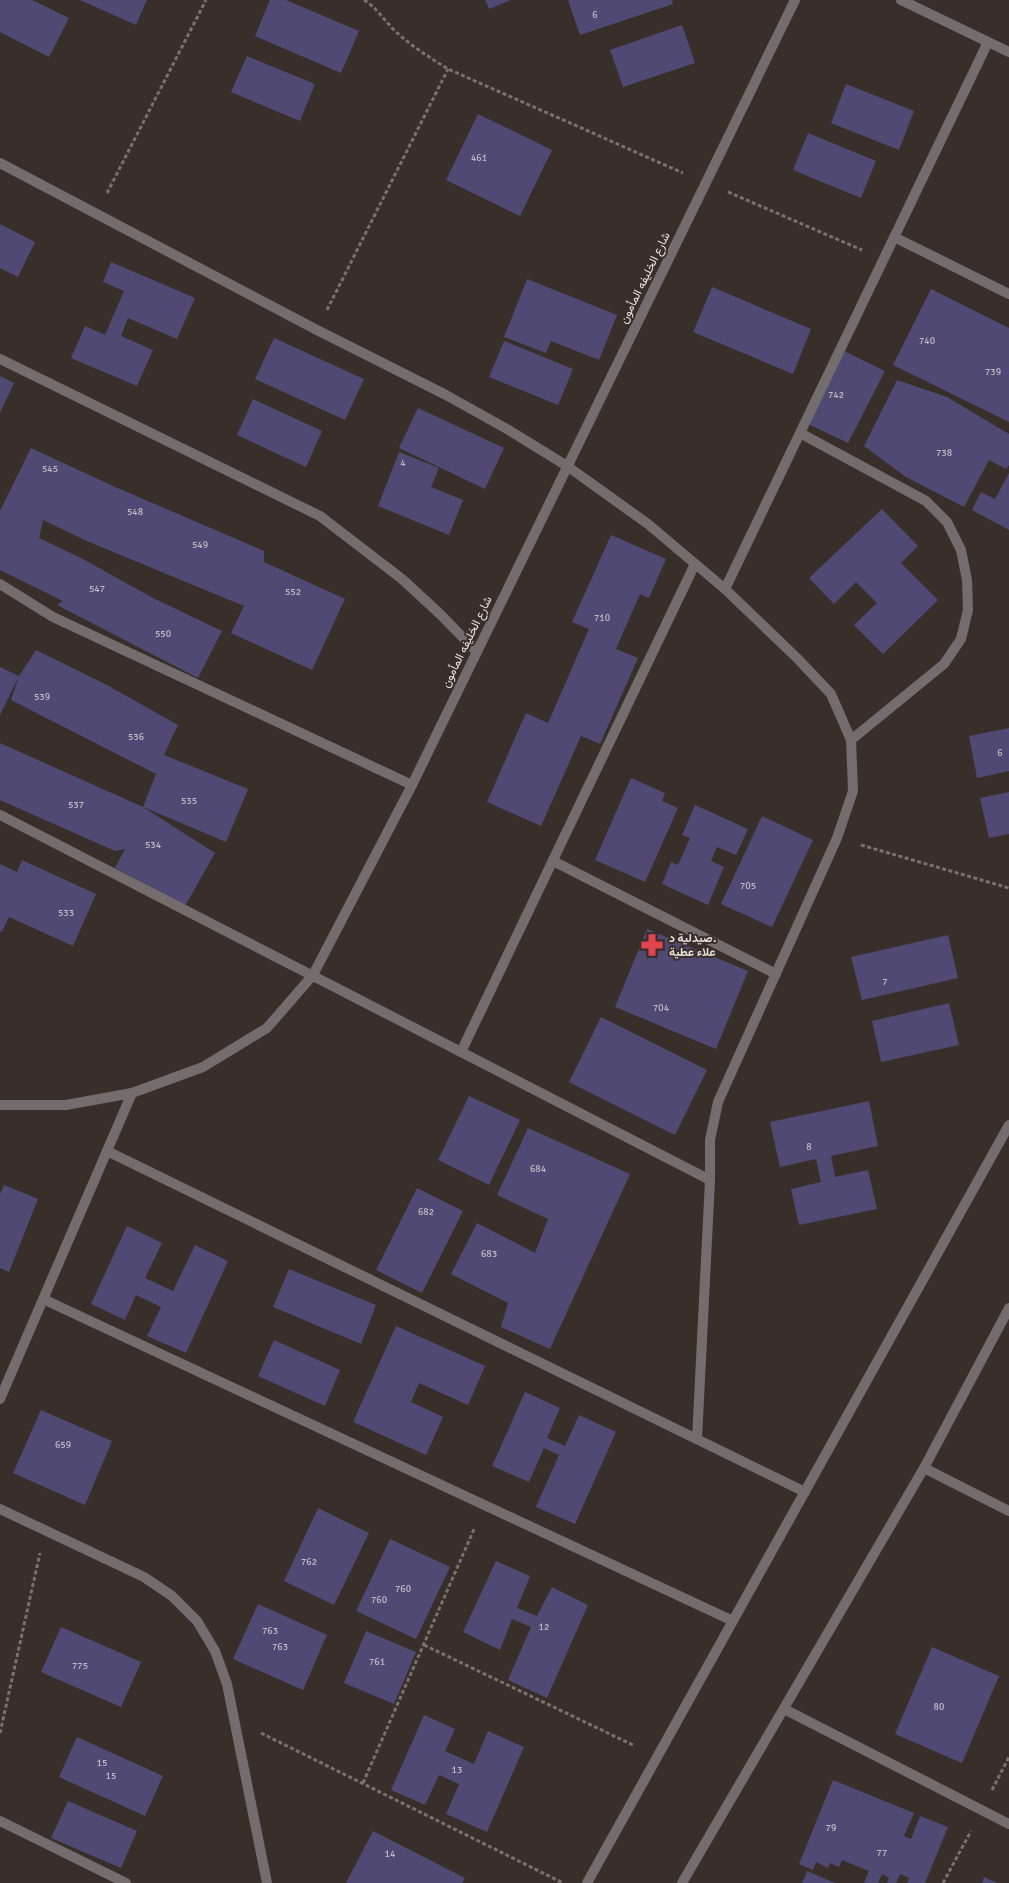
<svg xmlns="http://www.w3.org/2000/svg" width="1009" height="1883" font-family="Signika,Vazirmatn,sans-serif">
<rect width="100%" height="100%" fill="#392f2a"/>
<g fill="#504974">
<path d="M 0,0 L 32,0 L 69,18 L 49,57 L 0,32 Z"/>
<path d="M 80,0 L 147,0 L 136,25 Z"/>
<path d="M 270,0 L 286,0 L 359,31 L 341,73 L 255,36 Z"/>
<path d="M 485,0 L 511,0 L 489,9 Z"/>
<path d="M 568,0 L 672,0 L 673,4 L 580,35 Z"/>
<path d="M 682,25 L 695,63 L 623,87 L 610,50 Z"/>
<path d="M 247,56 L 315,84 L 300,121 L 231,92 Z"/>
<path d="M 846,84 L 914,111 L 899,150 L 831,123 Z"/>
<path d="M 478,114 L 552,150 L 520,216 L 446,180 Z"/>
<path d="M 808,133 L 876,161 L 861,198 L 793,170 Z"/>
<path d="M 0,224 L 35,242 L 18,277 L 0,268 Z"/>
<path d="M 111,262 L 195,298 L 177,339 L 128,318 L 121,336 L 153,350 L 137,386 L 71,358 L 85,326 L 105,335 L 124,291 L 103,282 Z"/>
<path d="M 527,279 L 617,315 L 599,360 L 551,341 L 546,353 L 504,337 Z"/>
<path d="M 712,287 L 811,329 L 793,374 L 693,332 Z"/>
<path d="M 931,289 L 1009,328 L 1009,422 L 893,365 Z"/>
<path d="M 274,338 L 364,379 L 345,420 L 255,379 Z"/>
<path d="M 504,341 L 573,369 L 558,405 L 489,377 Z"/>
<path d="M 842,350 L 885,371 L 848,443 L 806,423 Z"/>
<path d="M 0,376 L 14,383 L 0,413 Z"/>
<path d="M 897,380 L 947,397 L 1009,434 L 1009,465 L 1006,469 L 989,460 L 964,507 L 906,477 L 864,446 Z"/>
<path d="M 253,399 L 322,431 L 306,467 L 237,435 Z"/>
<path d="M 418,408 L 504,448 L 485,489 L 399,448 Z"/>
<path d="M 31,448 L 113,486 L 264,551 L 264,562 L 345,599 L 312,670 L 231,633 L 244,606 L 89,542 L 43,520 L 39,538 L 83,559 L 153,598 L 222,631 L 198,678 L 57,605 L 63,601 L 0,570 L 0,511 Z"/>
<path d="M 399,452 L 439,468 L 431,487 L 463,500 L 449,535 L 378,506 Z"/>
<path d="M 1009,473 L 1009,530 L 972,510 L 981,492 L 995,499 Z"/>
<path d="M 882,509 L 918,546 L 901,563 L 938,600 L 883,654 L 854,625 L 877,603 L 856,582 L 834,604 L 809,578 Z"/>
<path d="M 611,535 L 666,559 L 649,598 L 640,594 L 616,649 L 638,658 L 600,744 L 581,736 L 541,826 L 487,802 L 526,713 L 548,723 L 589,629 L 572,622 Z"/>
<path d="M 36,650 L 105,684 L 178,725 L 164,755 L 248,789 L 226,842 L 143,807 L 215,853 L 185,906 L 115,868 L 125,849 L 115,851 L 0,800 L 0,743 L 143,807 L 156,774 L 11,700 L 19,676 L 0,715 L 0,667 L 19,676 Z"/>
<path d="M 1009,728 L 1009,771 L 977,778 L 969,736 Z"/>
<path d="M 631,778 L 665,793 L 662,801 L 678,808 L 645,882 L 595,860 Z"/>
<path d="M 1009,792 L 1009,834 L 989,838 L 980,798 Z"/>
<path d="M 695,805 L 748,829 L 736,855 L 717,847 L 711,861 L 724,867 L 708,905 L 662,884 L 671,862 L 678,865 L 690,838 L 682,835 Z"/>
<path d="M 762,816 L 813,840 L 772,927 L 721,904 Z"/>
<path d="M 22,860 L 96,894 L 73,946 L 9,917 L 2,932 L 0,931 L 0,864 L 17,872 Z"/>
<path d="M 647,929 L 748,971 L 716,1049 L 615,1007 Z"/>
<path d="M 948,935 L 958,978 L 862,1000 L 851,957 Z"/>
<path d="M 949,1003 L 959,1045 L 881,1062 L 872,1021 Z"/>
<path d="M 601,1017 L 707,1070 L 675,1135 L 569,1082 Z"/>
<path d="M 469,1096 L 520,1120 L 489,1185 L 438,1160 Z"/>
<path d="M 869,1101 L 878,1146 L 831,1156 L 835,1177 L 868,1170 L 877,1209 L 799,1225 L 791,1189 L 821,1182 L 816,1159 L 780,1167 L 770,1122 Z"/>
<path d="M 528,1128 L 630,1174 L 550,1349 L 501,1327 L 508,1303 L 451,1274 L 477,1223 L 535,1253 L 548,1219 L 497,1195 Z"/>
<path d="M 4,1185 L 38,1199 L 9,1272 L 0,1268 L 0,1194 Z"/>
<path d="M 417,1188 L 463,1211 L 422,1293 L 376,1270 Z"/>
<path d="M 127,1226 L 162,1243 L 145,1278 L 173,1291 L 195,1245 L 228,1261 L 186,1353 L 147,1336 L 161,1307 L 136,1295 L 125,1320 L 91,1304 Z"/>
<path d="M 289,1269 L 376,1305 L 361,1344 L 273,1307 Z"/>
<path d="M 396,1326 L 485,1366 L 468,1405 L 419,1383 L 411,1402 L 443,1417 L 426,1455 L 353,1422 Z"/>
<path d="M 274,1340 L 340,1370 L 325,1406 L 258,1376 Z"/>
<path d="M 525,1392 L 560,1408 L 547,1438 L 565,1446 L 579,1415 L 616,1432 L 575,1524 L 536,1507 L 559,1455 L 544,1448 L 529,1482 L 492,1466 Z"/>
<path d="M 41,1410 L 112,1441 L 85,1505 L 13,1473 Z"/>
<path d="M 318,1508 L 369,1533 L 334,1605 L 284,1581 Z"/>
<path d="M 390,1539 L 450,1567 L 416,1639 L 356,1611 Z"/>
<path d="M 496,1561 L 530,1576 L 517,1608 L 537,1616 L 552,1587 L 588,1605 L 547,1698 L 508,1680 L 531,1627 L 512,1619 L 500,1650 L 463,1632 Z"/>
<path d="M 258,1604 L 327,1635 L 303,1690 L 233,1659 Z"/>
<path d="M 61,1627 L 141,1662 L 121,1707 L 41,1672 Z"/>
<path d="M 366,1631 L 416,1652 L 394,1704 L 344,1683 Z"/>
<path d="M 932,1647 L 999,1676 L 962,1763 L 895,1734 Z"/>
<path d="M 424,1715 L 455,1729 L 445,1751 L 474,1764 L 488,1731 L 524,1747 L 487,1832 L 446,1814 L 459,1784 L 439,1775 L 425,1805 L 391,1790 Z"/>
<path d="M 77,1737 L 163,1776 L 145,1816 L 59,1777 Z"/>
<path d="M 833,1780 L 914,1813 L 904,1836 L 911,1839 L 920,1816 L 948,1827 L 925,1883 L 907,1883 L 909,1878 L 900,1874 L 896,1883 L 887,1883 L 889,1878 L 882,1874 L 878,1883 L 864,1883 L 869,1871 L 842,1860 L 839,1867 L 830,1863 L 828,1868 L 816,1862 L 813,1870 L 799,1864 Z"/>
<path d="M 68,1801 L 137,1831 L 121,1868 L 51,1838 Z"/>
<path d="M 373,1831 L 465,1878 L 462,1883 L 346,1883 Z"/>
<path d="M 807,1871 L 835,1883 L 802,1883 Z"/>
<path d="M 984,1877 L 997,1883 L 982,1883 Z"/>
</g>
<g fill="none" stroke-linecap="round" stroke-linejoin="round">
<g stroke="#7a716d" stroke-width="3" stroke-dasharray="4 2.5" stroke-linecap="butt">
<path d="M 364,0 C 376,7 384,20 394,30 C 411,46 429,57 448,69 L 683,173"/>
<path d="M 728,192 L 862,250"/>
<path d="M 107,193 L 206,0"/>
<path d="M 327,310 L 448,69"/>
<path d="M 861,845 L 1009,888"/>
<path d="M 424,1645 L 635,1746"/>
<path d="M 0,1733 L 40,1553"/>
<path d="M 261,1733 L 563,1883"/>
<path d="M 363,1783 L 475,1527"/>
<path d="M 992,1790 L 1009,1757"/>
<path d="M 943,1883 L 971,1831"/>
</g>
<g stroke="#736d6e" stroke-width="10">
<path d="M 901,0 L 1009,52"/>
<path d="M 0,163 L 317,330 L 446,395 L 507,429 L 567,466 L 648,524 L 725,589 L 797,658 L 831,694 L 851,740 L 853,791 L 837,838 L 718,1102 L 710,1140 L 710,1180 L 697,1439"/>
<path d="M 894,237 L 1009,294"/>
<path d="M 0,359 L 320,516 L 402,579 L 440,614 L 477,652"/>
<path d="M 800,433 L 926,501 L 947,522 L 961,550 L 967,580 L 968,610 L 961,639 L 944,664 L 851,740"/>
<path d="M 0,584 L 53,617 L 412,785"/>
<path d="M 725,589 L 988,42"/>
<path d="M 0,815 L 710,1180"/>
<path d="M 553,861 L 776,974"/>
<path d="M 461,1052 L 695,564"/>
<path d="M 0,1105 L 66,1105 L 132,1093 L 203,1067 L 267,1028 L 313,975 L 412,785 L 795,0"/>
<path d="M 107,1151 L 805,1492"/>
<path d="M 43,1299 L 733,1621"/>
<path d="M 0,1399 L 132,1093"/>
<path d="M 924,1468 L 1009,1511"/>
<path d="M 0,1509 L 144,1577 L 172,1596 L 197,1621 L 215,1651 L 227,1684 L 267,1883"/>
<path d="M 784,1709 L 1009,1824"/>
<path d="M 0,1821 L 126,1883"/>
<path d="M 587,1883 L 1009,1125"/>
<path d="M 682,1883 L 924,1468 L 1009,1308"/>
</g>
</g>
<defs>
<symbol id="pharmacy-bare" viewBox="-9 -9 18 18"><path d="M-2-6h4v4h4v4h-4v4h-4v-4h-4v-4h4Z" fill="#e0444e" stroke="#392f2a" stroke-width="2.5" paint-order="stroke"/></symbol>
</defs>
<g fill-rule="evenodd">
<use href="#pharmacy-bare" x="636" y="929" width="32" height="32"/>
</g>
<g text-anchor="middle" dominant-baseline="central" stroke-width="4" stroke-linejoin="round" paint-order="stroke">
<g font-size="10" fill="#c0b9c1">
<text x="595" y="15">6</text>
<text x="479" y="158">461</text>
<text x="927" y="341">740</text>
<text x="993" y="372">739</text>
<text x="836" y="395">742</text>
<text x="944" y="453">738</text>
<text x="403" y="463">4</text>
<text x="50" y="469">545</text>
<text x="135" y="512">548</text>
<text x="200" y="545">549</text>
<text x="97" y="589">547</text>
<text x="293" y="592">552</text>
<text x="602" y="618">710</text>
<text x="163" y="634">550</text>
<text x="42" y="697">539</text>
<text x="136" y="737">536</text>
<text x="1000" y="753">6</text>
<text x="189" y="801">535</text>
<text x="76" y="805">537</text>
<text x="153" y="845">534</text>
<text x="748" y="886">705</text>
<text x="66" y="913">533</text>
<text x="885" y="982">7</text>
<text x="661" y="1008">704</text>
<text x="809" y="1147">8</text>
<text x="538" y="1169">684</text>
<text x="426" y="1212">682</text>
<text x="489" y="1254">683</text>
<text x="63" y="1445">659</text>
<text x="309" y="1562">762</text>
<text x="403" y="1589">760</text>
<text x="379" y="1600">760</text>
<text x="544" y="1627">12</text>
<text x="270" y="1631">763</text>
<text x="280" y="1647">763</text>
<text x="377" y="1662">761</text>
<text x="80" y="1666">775</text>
<text x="939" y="1707">80</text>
<text x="102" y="1763">15</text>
<text x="457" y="1770">13</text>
<text x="111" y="1776">15</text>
<text x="831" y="1828">79</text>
<text x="882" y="1853">77</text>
<text x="390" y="1854">14</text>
</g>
<g font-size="12" fill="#e5dedb" stroke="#392f2a">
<text transform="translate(645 278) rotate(-64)">شارع الخليفه المأمون</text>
<text transform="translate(467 642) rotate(-64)">شارع الخليفه المأمون</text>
</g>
<g font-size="12" font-weight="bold" fill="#e5dedb" stroke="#392f2a" text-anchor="start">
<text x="669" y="938">صيدلية د.<tspan x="669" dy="14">علاء عطية</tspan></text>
</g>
</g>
</svg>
